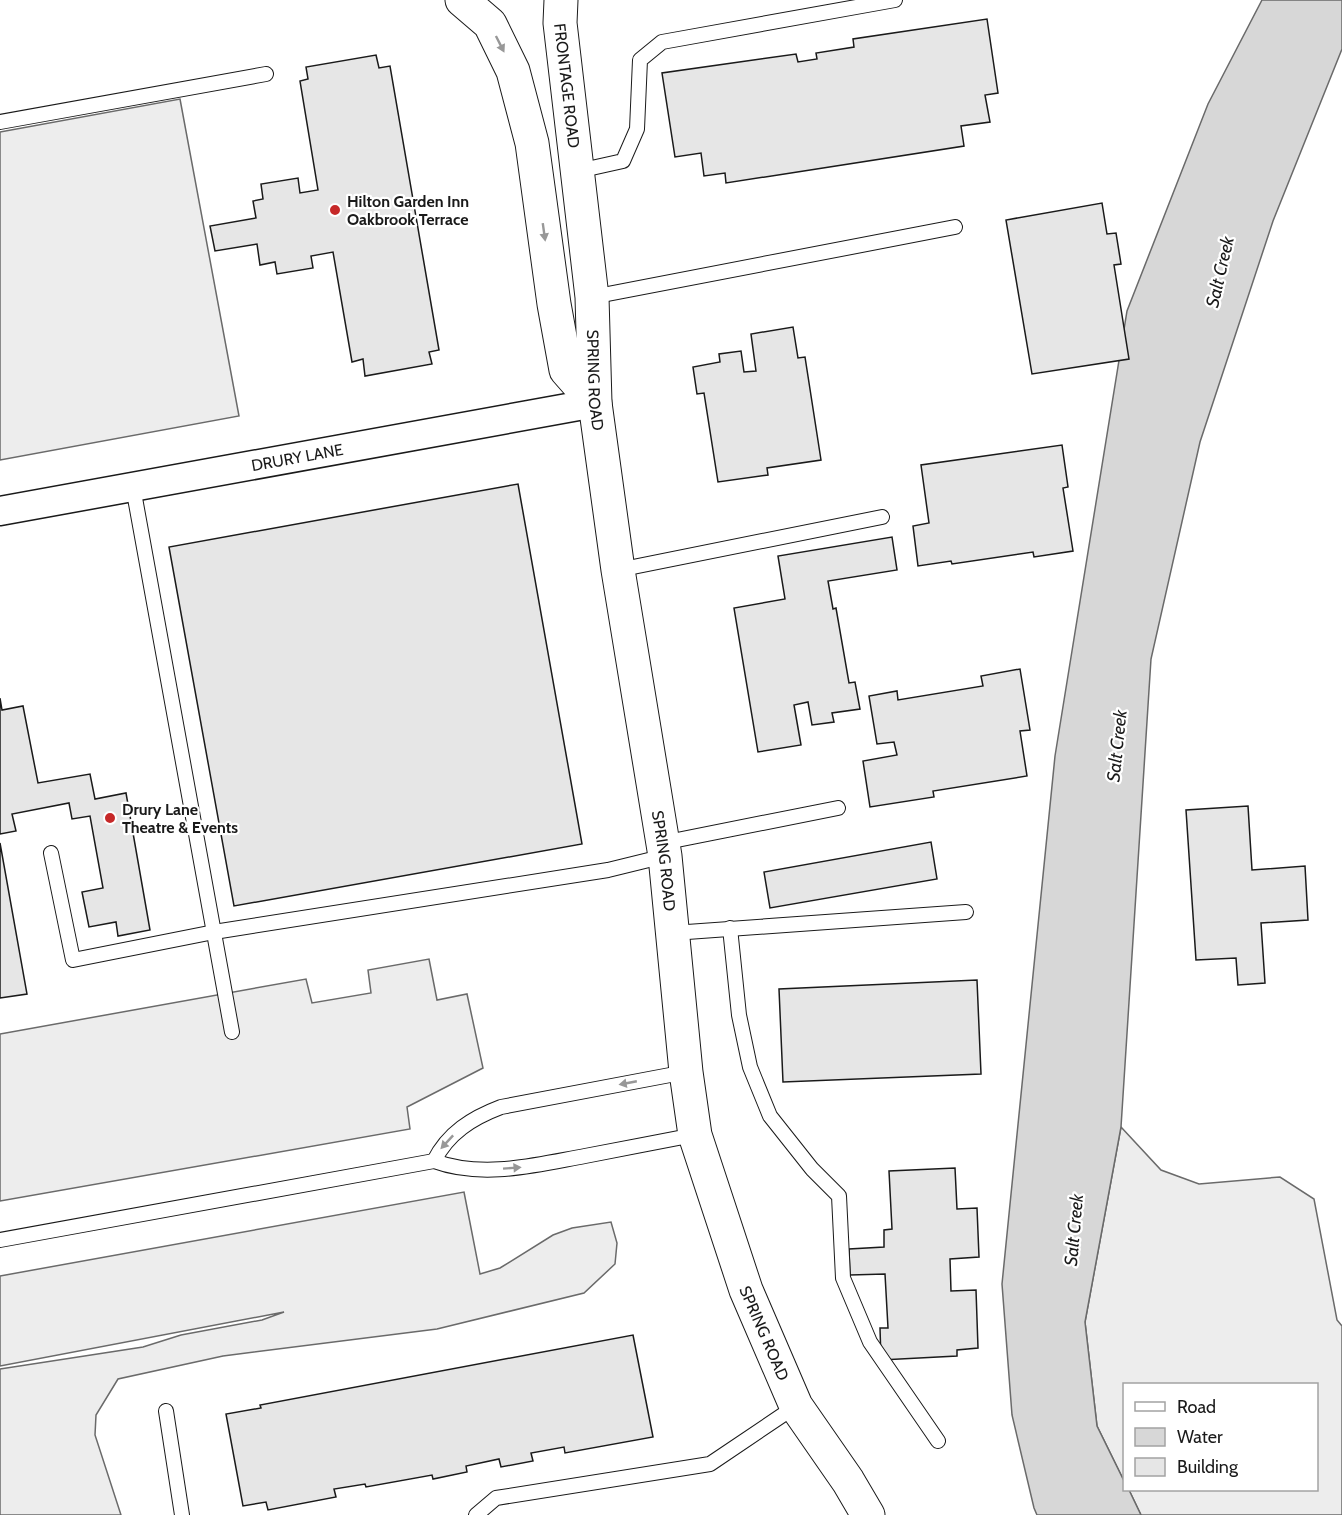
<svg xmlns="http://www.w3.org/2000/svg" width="1342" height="1515" font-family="Cabin,sans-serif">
<rect width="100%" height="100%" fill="#fff"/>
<g fill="#ededed" stroke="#6a6a6a" stroke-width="1.5">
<path d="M 180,99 L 239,416 L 0,460 L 0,132 Z"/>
<path d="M 429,959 L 437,1000 L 467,994 L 483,1068 L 407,1107 L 410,1129 L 0,1201 L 0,1034 L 306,979 L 312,1003 L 371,993 L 368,970 Z"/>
<path d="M 1121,1127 L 1161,1170 L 1199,1184 L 1280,1177 L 1314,1199 L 1337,1320 L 1342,1326 L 1342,1515 L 1141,1515 L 1129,1490 L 1316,1490 L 1316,1384 L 1124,1384 L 1124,1481 L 1097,1426 L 1085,1322 Z"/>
<path d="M 464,1192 L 480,1274 L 500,1268 L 553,1235 L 572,1228 L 611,1222 L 617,1243 L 615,1264 L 584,1293 L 437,1329 L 223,1356 L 118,1379 L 96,1415 L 95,1435 L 121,1515 L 0,1515 L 0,1369 L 143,1347 L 181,1335 L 262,1320 L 284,1312 L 0,1366 L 0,1276 Z"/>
</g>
<path fill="#d7d7d7" stroke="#6a6a6a" stroke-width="1.5" d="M 1262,0 L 1342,0 L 1342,49 L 1273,221 L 1200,442 L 1151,659 L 1121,1127 L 1085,1322 L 1097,1426 L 1124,1481 L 1124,1490 L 1129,1490 L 1141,1515 L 1037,1515 L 1034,1508 L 1012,1415 L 1002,1284 L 1055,756 L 1127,311 L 1208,104 Z"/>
<g fill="#e6e6e6" stroke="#1a1a1a" stroke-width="1.5">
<path d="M 987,19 L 998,93 L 985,95 L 990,122 L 961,126 L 964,146 L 726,183 L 725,173 L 704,176 L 701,153 L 675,157 L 662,73 L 796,54 L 798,62 L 817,59 L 816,53 L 854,47 L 853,39 Z"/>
<path d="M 376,55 L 379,68 L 390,66 L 439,350 L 429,352 L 432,364 L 365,376 L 363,359 L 352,362 L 333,252 L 311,256 L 313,268 L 277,274 L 275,262 L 260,265 L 257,244 L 215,251 L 210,226 L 256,218 L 253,201 L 263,199 L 261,184 L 298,178 L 300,193 L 318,190 L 300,81 L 308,79 L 306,67 Z"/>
<path d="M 1102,203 L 1107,234 L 1116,233 L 1121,264 L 1114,265 L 1129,359 L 1032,374 L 1006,220 Z"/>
<path d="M 793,327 L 798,358 L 805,357 L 821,460 L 767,468 L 768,475 L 718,482 L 704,393 L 697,394 L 693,367 L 720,362 L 719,354 L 741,351 L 744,372 L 756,371 L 751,334 Z"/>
<path d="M 1062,445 L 1068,487 L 1063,488 L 1073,551 L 1034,557 L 1033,552 L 952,564 L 951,561 L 918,566 L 913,526 L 929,523 L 921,465 Z"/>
<path d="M 518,484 L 582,844 L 234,906 L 169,547 Z"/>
<path d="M 892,537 L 897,570 L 828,581 L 833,609 L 836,608 L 849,683 L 855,682 L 860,709 L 832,713 L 834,722 L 812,725 L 808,702 L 794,705 L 801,745 L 758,752 L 734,608 L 785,599 L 778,556 Z"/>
<path d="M 1020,669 L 1030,730 L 1020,731 L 1027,776 L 933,791 L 934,797 L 870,807 L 863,761 L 897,755 L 894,742 L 877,744 L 869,696 L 897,691 L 898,700 L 983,686 L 981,676 Z"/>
<path d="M 0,698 L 2,710 L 23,706 L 38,783 L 90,774 L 95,799 L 126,793 L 150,930 L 118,936 L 116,922 L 89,927 L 82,892 L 103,888 L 90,816 L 72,819 L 69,803 L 12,814 L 16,831 L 0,834 Z"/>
<path d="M 1248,806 L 1252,870 L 1305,866 L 1308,920 L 1261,923 L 1265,983 L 1238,985 L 1236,958 L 1196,960 L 1186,810 Z"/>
<path d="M 931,842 L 937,879 L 770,908 L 764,872 Z"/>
<path d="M 0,843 L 27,994 L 0,998 Z"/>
<path d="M 977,980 L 981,1074 L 783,1082 L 779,989 Z"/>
<path d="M 955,1168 L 957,1209 L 977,1208 L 979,1257 L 950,1259 L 951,1291 L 976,1290 L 978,1348 L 957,1350 L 957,1356 L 881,1360 L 880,1328 L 888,1328 L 885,1274 L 850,1275 L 849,1249 L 884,1247 L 884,1230 L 892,1229 L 889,1171 Z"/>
<path d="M 633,1335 L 653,1437 L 565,1453 L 564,1447 L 531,1453 L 533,1461 L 501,1467 L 499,1459 L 466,1466 L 467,1472 L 433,1479 L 432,1475 L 366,1487 L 365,1484 L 334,1489 L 336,1497 L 268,1510 L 266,1502 L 243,1506 L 226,1414 L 261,1408 L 260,1405 Z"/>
</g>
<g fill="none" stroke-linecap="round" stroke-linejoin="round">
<defs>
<g id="service">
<path d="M 0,122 L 266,74"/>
<path d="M 578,171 L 623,161 L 637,129 L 640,60 L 662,42 L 895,0"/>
<path d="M 592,297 L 955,227"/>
<path d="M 133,487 L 232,1032"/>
<path d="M 618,570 L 882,517"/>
<path d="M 662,843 L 838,808"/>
<path d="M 51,853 L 73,960 L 214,932 L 608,870 L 665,856"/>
<path d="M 730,928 L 739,1015 L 750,1067 L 770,1116 L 812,1169 L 839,1196 L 843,1278 L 870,1342 L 938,1441"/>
<path d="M 673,933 L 966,912"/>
<path d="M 434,1161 C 448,1133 472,1118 501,1107 L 686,1072"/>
<path d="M 0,1240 L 434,1161 C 483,1179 535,1165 585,1156 C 621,1149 658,1142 694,1135"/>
<path d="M 166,1411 L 182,1515"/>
<path d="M 476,1515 L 496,1498 L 710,1464 L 796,1406"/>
</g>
<g id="minor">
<path id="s1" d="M 0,511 L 595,403"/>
</g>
<g id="tertiary">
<path id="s2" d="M 561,0 L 560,23 L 592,297 L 595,403 L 618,570 L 665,856 L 686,1072 L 695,1135 L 746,1290 L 796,1406 L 848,1481 L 868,1515"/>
</g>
<path id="trunk" d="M 462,0 L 490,24 L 513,71 L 532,143 L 554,304 L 566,370 L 595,403"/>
</defs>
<use href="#service" stroke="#1a1a1a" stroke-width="16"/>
<use href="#minor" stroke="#1a1a1a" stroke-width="31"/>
<use href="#tertiary" stroke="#1a1a1a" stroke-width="35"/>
<use href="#trunk" stroke="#1a1a1a" stroke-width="35"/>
<use href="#service" stroke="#fff" stroke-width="14"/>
<use href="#minor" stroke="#fff" stroke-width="28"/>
<use href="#tertiary" stroke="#fff" stroke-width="33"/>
<use href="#trunk" stroke="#fff" stroke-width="33"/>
</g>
<defs><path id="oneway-solid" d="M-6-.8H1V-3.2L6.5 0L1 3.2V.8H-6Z" transform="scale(1.5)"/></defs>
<g fill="#989898">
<use href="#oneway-solid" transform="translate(500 44) rotate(63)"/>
<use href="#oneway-solid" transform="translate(544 232) rotate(82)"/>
<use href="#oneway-solid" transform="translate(628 1083) rotate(169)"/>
<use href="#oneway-solid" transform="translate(447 1142) rotate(133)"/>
<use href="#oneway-solid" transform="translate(512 1168) rotate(-4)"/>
</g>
<g fill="#c62828" stroke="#fff" stroke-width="2">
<circle cx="335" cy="210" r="6"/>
<circle cx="110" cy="818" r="6"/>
</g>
<g text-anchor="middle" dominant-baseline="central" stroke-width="4.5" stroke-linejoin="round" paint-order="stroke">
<g font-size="16" fill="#1a1a1a" stroke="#fff">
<text stroke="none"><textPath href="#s2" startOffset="86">FRONTAGE ROAD</textPath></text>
<text stroke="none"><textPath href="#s2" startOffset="382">SPRING ROAD</textPath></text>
<text stroke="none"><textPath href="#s1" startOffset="302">DRURY LANE</textPath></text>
<text stroke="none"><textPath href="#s2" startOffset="868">SPRING ROAD</textPath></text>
<text stroke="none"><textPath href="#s2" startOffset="1354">SPRING ROAD</textPath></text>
</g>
<g font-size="16" font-weight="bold" fill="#1a1a1a" stroke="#fff" text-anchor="start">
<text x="347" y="201">Hilton Garden Inn<tspan x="347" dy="18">Oakbrook Terrace</tspan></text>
<text x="122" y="809">Drury Lane<tspan x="122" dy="18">Theatre &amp; Events</tspan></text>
</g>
<g font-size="18" font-style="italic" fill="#1a1a1a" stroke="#fff">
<text transform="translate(1220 272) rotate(-77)">Salt Creek</text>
<text transform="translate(1117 746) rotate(-84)">Salt Creek</text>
<text transform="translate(1074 1230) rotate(-85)">Salt Creek</text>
</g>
</g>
<rect x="1123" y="1383" width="195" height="108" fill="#ffffff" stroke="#a3a3a3" stroke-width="1.5"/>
<rect x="1135" y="1402" width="30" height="9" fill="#ffffff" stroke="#a3a3a3" stroke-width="1.5"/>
<text x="1177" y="1413" font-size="18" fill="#1a1a1a">Road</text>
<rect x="1135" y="1428" width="30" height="18" fill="#d7d7d7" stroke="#a3a3a3" stroke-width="1.5"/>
<text x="1177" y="1443" font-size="18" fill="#1a1a1a">Water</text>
<rect x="1135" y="1458" width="30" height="18" fill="#e6e6e6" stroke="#a3a3a3" stroke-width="1.5"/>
<text x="1177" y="1473" font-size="18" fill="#1a1a1a">Building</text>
</svg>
